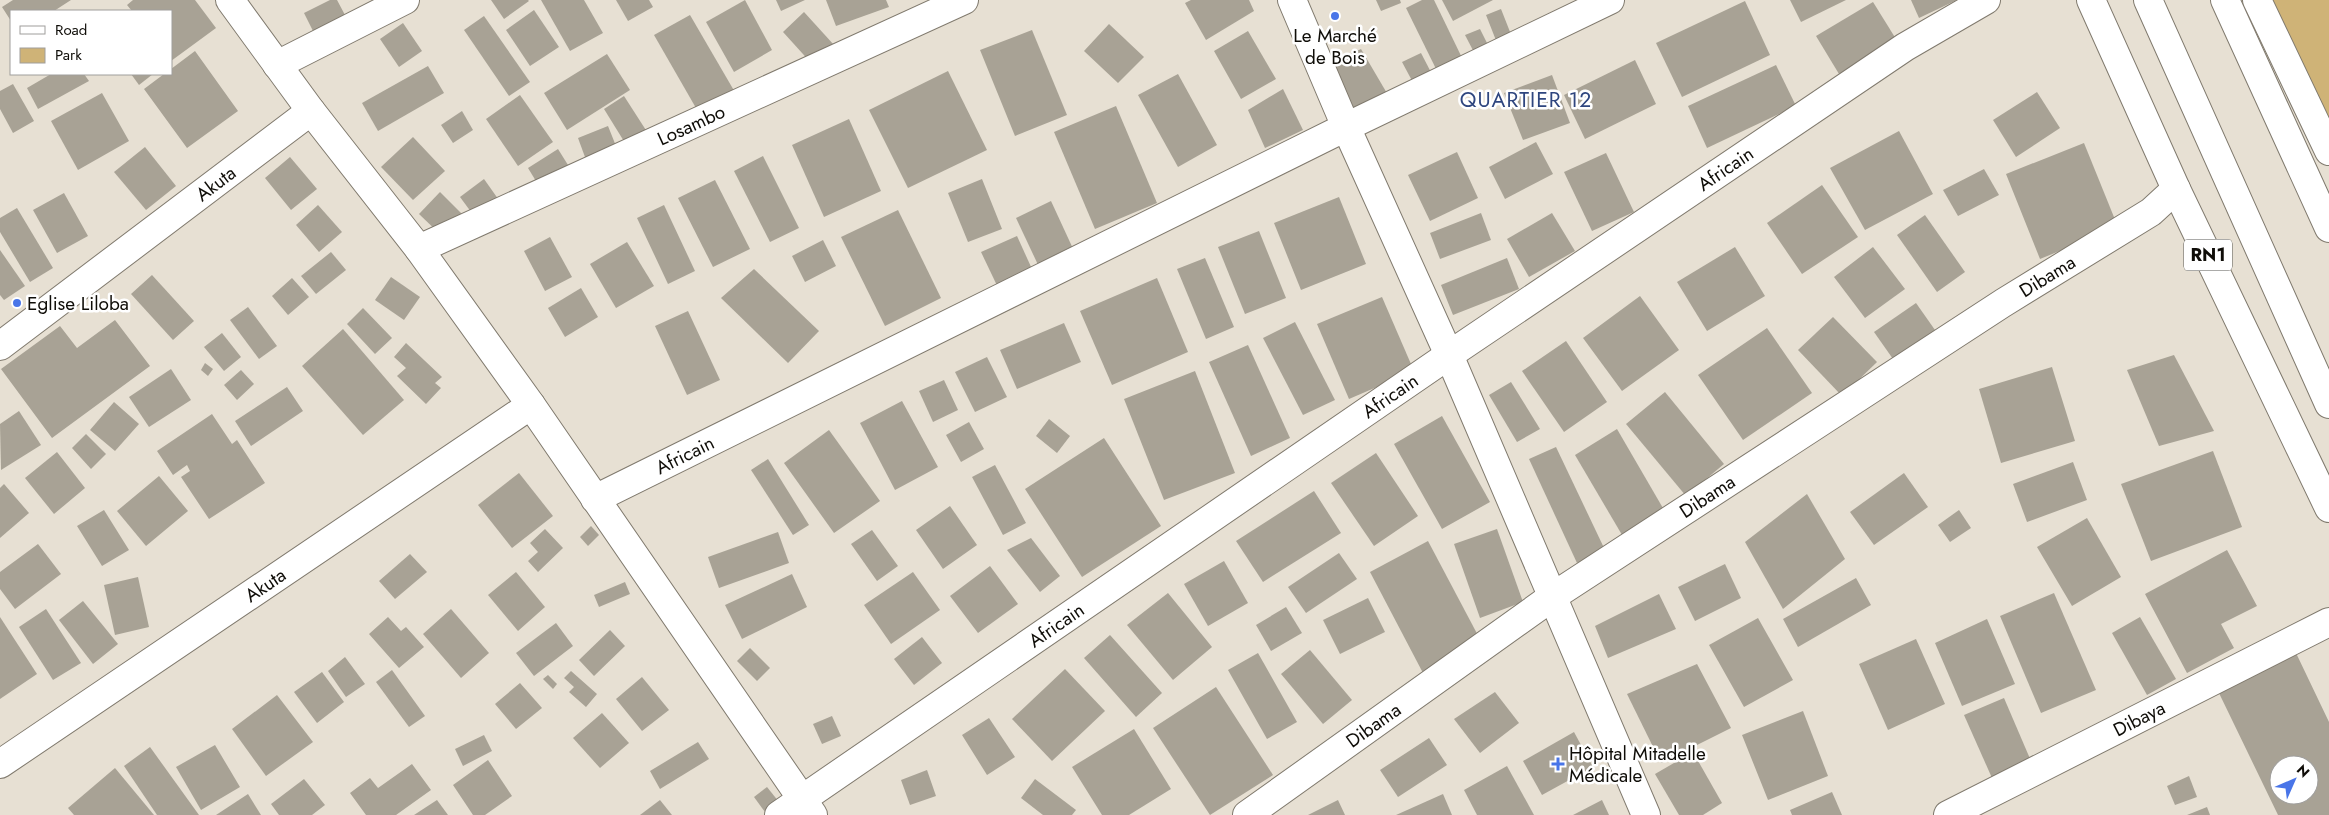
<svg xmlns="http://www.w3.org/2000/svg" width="2329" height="815" font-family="Jost,sans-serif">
<rect width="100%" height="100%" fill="#e7e0d3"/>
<path fill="#cfb377" d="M 2251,0 L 2329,0 L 2329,166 Z"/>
<g fill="#a8a295" fill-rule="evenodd">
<path d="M 13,0 L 71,0 L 54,11 L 11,11 L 11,21 L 2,7 Z"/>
<path d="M 133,0 L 195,0 L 216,28 L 171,61 L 171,11 L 132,11 L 127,5 Z"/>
<path d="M 330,0 L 337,0 L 345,15 L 313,31 L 304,13 Z"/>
<path d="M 491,0 L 528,0 L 529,1 L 504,19 Z"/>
<path d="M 541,0 L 584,0 L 603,33 L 570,51 Z"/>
<path d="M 616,0 L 649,0 L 653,7 L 628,21 Z"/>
<path d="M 745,0 L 772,50 L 734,72 L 706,22 Z"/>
<path d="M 776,0 L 805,0 L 781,11 Z"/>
<path d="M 826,0 L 886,0 L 889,7 L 836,26 Z"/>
<path d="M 1191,0 L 1249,0 L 1254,11 L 1206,40 L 1185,3 Z"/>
<path d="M 1376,0 L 1400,0 L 1401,3 L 1381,11 Z"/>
<path d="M 1422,0 L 1434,0 L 1465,64 L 1440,77 L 1406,8 Z"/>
<path d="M 1442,0 L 1493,0 L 1453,21 Z"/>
<path d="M 1790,0 L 1846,0 L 1801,22 Z"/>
<path d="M 1911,0 L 1957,0 L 1919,18 Z"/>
<path d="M 1745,1 L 1770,55 L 1682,97 L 1656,43 Z"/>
<path d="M 1873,2 L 1896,39 L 1839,74 L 1816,36 Z"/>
<path d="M 1501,9 L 1514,42 L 1499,48 L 1486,15 Z"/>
<path d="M 534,10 L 559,47 L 530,66 L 506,30 Z"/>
<path d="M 804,12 L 834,45 L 812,64 L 783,32 Z"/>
<path d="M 690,15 L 736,94 L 700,115 L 654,35 Z"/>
<path d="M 484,16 L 530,82 L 509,96 L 464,30 Z"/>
<path d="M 403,23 L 422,51 L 399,67 L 380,39 Z"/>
<path d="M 1109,24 L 1144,57 L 1118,83 L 1084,51 Z"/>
<path d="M 1480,29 L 1492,53 L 1478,60 L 1465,35 Z"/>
<path d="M 1032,30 L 1067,115 L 1015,136 L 980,50 Z"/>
<path d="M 1248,31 L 1276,79 L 1241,99 L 1214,51 Z"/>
<path d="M 1361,49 L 1388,95 L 1356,113 L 1330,64 Z"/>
<path d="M 195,51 L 238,111 L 187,148 L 144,89 L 164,74 L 171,74 L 171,69 Z"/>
<path d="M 1421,53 L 1435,80 L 1417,90 L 1402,62 Z"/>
<path d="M 607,54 L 630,90 L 567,130 L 544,93 Z"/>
<path d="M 1635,60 L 1656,104 L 1585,139 L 1564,95 Z"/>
<path d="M 1776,65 L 1796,106 L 1707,148 L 1688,106 Z"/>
<path d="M 428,66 L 444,93 L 378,131 L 362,103 Z"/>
<path d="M 948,71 L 987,150 L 908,188 L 869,110 Z"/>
<path d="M 51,74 L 84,74 L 89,81 L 38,109 L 27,88 Z"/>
<path d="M 131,74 L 153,74 L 139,85 Z"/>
<path d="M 1178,74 L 1217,145 L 1178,167 L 1138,95 Z"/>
<path d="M 1552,75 L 1570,123 L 1523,140 L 1504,93 Z"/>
<path d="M 13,84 L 34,121 L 13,133 L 0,109 L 0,91 Z"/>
<path d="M 1283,89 L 1303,130 L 1265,148 L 1248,110 Z"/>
<path d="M 2037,92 L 2060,128 L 2016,157 L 1993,120 Z"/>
<path d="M 102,93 L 129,141 L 78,170 L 51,121 Z"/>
<path d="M 520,95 L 553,142 L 518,166 L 486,119 Z"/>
<path d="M 624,96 L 651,138 L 630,151 L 604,109 Z"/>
<path d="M 1116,106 L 1157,203 L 1095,229 L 1054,132 Z"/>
<path d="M 462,111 L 473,130 L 453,143 L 441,125 Z"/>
<path d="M 849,119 L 881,191 L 824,217 L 792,145 Z"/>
<path d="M 608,126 L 620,156 L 589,168 L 578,138 Z"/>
<path d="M 1899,131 L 1933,194 L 1865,230 L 1830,168 Z"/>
<path d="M 413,137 L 445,171 L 413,200 L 381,167 Z"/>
<path d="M 1536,142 L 1553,174 L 1505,199 L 1489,167 Z"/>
<path d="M 2084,143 L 2118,227 L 2040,259 L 2006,174 Z"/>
<path d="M 145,147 L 176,186 L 146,210 L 114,172 Z"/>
<path d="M 558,149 L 573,173 L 542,191 L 528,168 Z"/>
<path d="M 1457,152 L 1478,198 L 1430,221 L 1408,175 Z"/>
<path d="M 1606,153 L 1634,212 L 1592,231 L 1564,172 Z"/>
<path d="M 763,156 L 799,228 L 770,242 L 734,171 Z"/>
<path d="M 290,157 L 317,189 L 291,210 L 265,178 Z"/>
<path d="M 1984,169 L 1999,195 L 1958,216 L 1943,190 Z"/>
<path d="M 484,179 L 501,203 L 477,220 L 460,197 Z"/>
<path d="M 982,179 L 1002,229 L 968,242 L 948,193 Z"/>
<path d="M 715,180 L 750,249 L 713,267 L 678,198 Z"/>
<path d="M 1822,185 L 1858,237 L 1802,274 L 1767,223 Z"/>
<path d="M 440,192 L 463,215 L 443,237 L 419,214 Z"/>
<path d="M 64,193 L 88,236 L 57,253 L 33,210 Z"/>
<path d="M 1339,197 L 1366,264 L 1301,290 L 1274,223 Z"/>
<path d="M 1051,201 L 1075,253 L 1040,269 L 1016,218 Z"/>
<path d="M 318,205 L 342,232 L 319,252 L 296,225 Z"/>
<path d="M 664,205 L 695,271 L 668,284 L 637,218 Z"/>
<path d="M 17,208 L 53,268 L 30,282 L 0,232 L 0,218 Z"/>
<path d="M 898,210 L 941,298 L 885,326 L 841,237 Z"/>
<path d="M 1481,213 L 1491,240 L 1440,259 L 1430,233 Z"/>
<path d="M 1552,213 L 1575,251 L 1529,277 L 1507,239 Z"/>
<path d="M 1925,215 L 1965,272 L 1937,292 L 1897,235 Z"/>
<path d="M 1259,231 L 1286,298 L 1245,314 L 1218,247 Z"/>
<path d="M 1017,236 L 1037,280 L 1002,296 L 981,252 Z"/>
<path d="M 550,237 L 572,277 L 545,291 L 524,251 Z"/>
<path d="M 823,240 L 836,266 L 805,282 L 792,256 Z"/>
<path d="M 627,242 L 654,286 L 616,308 L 590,264 Z"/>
<path d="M 1735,247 L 1765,296 L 1707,331 L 1677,282 Z"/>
<path d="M 1873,247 L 1905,289 L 1865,318 L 1834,277 Z"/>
<path d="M 0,250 L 25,286 L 4,300 L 0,295 Z"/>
<path d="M 331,252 L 346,270 L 316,294 L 301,276 Z"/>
<path d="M 1205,258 L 1234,327 L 1206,339 L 1177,269 Z"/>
<path d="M 1507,258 L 1519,289 L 1453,315 L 1441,285 Z"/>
<path d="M 754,269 L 819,331 L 788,363 L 721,298 Z"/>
<path d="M 152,275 L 194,321 L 173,340 L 131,294 Z"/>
<path d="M 391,277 L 420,297 L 404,320 L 375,300 Z"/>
<path d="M 292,278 L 309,297 L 288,315 L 272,296 Z"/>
<path d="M 1157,278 L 1188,352 L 1112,385 L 1080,311 Z"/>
<path d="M 581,288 L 598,317 L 565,337 L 548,308 Z"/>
<path d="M 1640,296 L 1679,350 L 1622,391 L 1583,338 Z"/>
<path d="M 1382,297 L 1414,371 L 1349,399 L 1317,324 Z"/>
<path d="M 1916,303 L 1935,330 L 1893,359 L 1874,332 Z"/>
<path d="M 248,307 L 277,346 L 259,359 L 230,320 Z"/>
<path d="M 363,308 L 392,338 L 375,354 L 347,324 Z"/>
<path d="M 688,311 L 720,380 L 687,395 L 655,326 Z"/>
<path d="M 1833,317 L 1877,362 L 1842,396 L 1798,350 Z"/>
<path d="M 115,320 L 150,366 L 52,438 L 1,369 L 60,326 L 77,348 Z"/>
<path d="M 1295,322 L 1335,400 L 1303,415 L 1263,338 Z"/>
<path d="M 1064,323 L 1081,362 L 1017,389 L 1000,350 Z"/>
<path d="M 1767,328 L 1812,393 L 1743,440 L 1698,375 Z"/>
<path d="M 343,329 L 404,400 L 363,435 L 302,366 Z"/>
<path d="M 222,333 L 241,357 L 224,371 L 204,347 Z"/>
<path d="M 1566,341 L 1607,402 L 1564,432 L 1522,371 Z"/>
<path d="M 406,343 L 442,377 L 435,383 L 441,388 L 426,404 L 397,376 L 406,368 L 394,357 Z"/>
<path d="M 1248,345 L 1290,438 L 1251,456 L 1209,362 Z"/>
<path d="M 2174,355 L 2214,431 L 2159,446 L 2127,370 Z"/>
<path d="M 987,357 L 1007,397 L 975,412 L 955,372 Z"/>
<path d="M 205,363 L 213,369 L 208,376 L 201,370 Z"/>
<path d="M 2052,367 L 2075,441 L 2001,463 L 1979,389 Z"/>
<path d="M 171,369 L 191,400 L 149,427 L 129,397 Z"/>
<path d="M 241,370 L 254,384 L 237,400 L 224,385 Z"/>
<path d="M 1195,371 L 1235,473 L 1164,500 L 1124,399 Z"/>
<path d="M 944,380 L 958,410 L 933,422 L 919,391 Z"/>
<path d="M 1511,382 L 1540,429 L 1517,442 L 1489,395 Z"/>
<path d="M 287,387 L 303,411 L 251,446 L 235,421 Z"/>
<path d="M 1665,392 L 1724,464 L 1686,496 L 1626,424 Z"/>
<path d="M 902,401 L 938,467 L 895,490 L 860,423 Z"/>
<path d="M 114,402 L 139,424 L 115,451 L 90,430 Z"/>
<path d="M 19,411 L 41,445 L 1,470 L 0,424 Z"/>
<path d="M 212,414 L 232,444 L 237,440 L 265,483 L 209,519 L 181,477 L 190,471 L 187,465 L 173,475 L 157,451 Z"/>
<path d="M 1442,416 L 1490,502 L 1442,529 L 1394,444 Z"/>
<path d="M 1049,419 L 1070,436 L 1057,453 L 1036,436 Z"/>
<path d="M 969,422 L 984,449 L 961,462 L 946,435 Z"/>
<path d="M 1617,429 L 1667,515 L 1625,540 L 1575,455 Z"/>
<path d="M 829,430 L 880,501 L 834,533 L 784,463 Z"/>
<path d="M 86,434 L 106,454 L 91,469 L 72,448 Z"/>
<path d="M 1104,438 L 1161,526 L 1082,577 L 1025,489 Z"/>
<path d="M 1556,447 L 1605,550 L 1577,563 L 1529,459 Z"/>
<path d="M 2213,451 L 2242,527 L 2151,561 L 2121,484 Z"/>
<path d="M 57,452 L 85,488 L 54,514 L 25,478 Z"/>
<path d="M 1376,453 L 1418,516 L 1374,546 L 1331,483 Z"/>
<path d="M 768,459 L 809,525 L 793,535 L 751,470 Z"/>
<path d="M 2073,462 L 2087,500 L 2027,522 L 2013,484 Z"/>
<path d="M 995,465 L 1026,523 L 1003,535 L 972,477 Z"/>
<path d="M 519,473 L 553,516 L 512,548 L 478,505 Z"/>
<path d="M 1904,473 L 1928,507 L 1874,545 L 1850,512 Z"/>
<path d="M 159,476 L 188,511 L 146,546 L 117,511 Z"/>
<path d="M 4,484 L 29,513 L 0,538 L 0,488 Z"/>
<path d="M 1314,491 L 1341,533 L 1263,582 L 1236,541 Z"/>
<path d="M 1807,494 L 1845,559 L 1783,609 L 1745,542 Z"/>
<path d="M 950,506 L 977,545 L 943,569 L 916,530 Z"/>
<path d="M 104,510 L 129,550 L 102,566 L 77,526 Z"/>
<path d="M 1959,510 L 1971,528 L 1950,542 L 1938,525 Z"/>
<path d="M 2087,518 L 2121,577 L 2072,606 L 2037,547 Z"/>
<path d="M 591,526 L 599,535 L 588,546 L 580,537 Z"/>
<path d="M 545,529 L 563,548 L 538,572 L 528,561 L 538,552 L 530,543 Z"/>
<path d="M 1497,529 L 1523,602 L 1480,618 L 1454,544 Z"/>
<path d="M 872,530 L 898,566 L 877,581 L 851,544 Z"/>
<path d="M 778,532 L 789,563 L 719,588 L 708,557 Z"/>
<path d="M 1031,538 L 1060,576 L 1040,592 L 1007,550 Z"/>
<path d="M 1428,541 L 1482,643 L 1423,673 L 1370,572 Z"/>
<path d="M 38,544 L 61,574 L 15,609 L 0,589 L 0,572 Z"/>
<path d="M 2227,550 L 2257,606 L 2221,624 L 2234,648 L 2187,673 L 2145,594 Z"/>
<path d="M 1339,553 L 1357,579 L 1306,613 L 1288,587 Z"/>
<path d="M 410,554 L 427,572 L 395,599 L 379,581 Z"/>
<path d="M 1224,561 L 1248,603 L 1208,626 L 1184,584 Z"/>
<path d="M 1725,564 L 1741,598 L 1695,621 L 1678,587 Z"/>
<path d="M 990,566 L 1018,604 L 978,633 L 950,596 Z"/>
<path d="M 516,572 L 545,607 L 518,631 L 488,595 Z"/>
<path d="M 913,572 L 940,610 L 891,644 L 864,605 Z"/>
<path d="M 792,574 L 807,607 L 742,639 L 725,605 Z"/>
<path d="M 138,577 L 149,627 L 115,635 L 104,585 Z"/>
<path d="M 1856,578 L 1871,605 L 1798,647 L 1783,619 Z"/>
<path d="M 625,582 L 630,594 L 599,607 L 594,595 Z"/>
<path d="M 1168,593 L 1212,647 L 1173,680 L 1127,625 Z"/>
<path d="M 2054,593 L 2096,690 L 2041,713 L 2000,616 Z"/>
<path d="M 1659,594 L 1676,629 L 1608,658 L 1595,626 Z"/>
<path d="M 1368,598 L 1385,632 L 1340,654 L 1323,620 Z"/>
<path d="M 83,601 L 118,644 L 93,664 L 59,620 Z"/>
<path d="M 1286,607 L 1302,633 L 1271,651 L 1256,625 Z"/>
<path d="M 46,609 L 81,663 L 53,680 L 19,627 Z"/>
<path d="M 451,609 L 489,653 L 461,678 L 423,634 Z"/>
<path d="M 0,617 L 37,674 L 0,699 Z"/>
<path d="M 388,617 L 401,631 L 406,627 L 424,647 L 399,668 L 369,634 Z"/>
<path d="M 2140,617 L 2176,679 L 2147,695 L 2112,633 Z"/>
<path d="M 1758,618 L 1793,680 L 1744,707 L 1709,645 Z"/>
<path d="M 1987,619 L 2015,684 L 1962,706 L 1935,643 Z"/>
<path d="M 556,623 L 573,646 L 534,676 L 516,653 Z"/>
<path d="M 610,630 L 625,646 L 594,676 L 579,660 Z"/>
<path d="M 1110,635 L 1162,693 L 1136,717 L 1084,658 Z"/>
<path d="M 922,637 L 942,663 L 914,685 L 894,659 Z"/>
<path d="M 1916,639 L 1945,704 L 1888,730 L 1859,664 Z"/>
<path d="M 750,648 L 770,668 L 757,681 L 737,661 Z"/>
<path d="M 1310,650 L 1352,700 L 1323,724 L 1281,674 Z"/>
<path d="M 1258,653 L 1297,722 L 1267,739 L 1228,670 Z"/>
<path d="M 2296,653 L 2329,722 L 2329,815 L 2278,815 L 2218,691 ZM 2279,765 L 2309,765 L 2309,795 L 2279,795 Z"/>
<path d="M 345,657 L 365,684 L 346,697 L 328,671 Z"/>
<path d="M 1697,664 L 1731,728 L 1661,763 L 1627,694 Z"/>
<path d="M 1065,669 L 1105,711 L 1052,761 L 1012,719 Z"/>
<path d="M 392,670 L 425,716 L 409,727 L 376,682 Z"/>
<path d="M 571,671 L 597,694 L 586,707 L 569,692 L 574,687 L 564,678 Z"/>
<path d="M 322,672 L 344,702 L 317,723 L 294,692 Z"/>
<path d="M 548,675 L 557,684 L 553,689 L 543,679 Z"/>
<path d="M 642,677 L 669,710 L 642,731 L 616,699 Z"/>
<path d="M 520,683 L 542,708 L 516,729 L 495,704 Z"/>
<path d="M 1216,687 L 1273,775 L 1210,815 L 1153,728 Z"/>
<path d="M 1495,692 L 1519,723 L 1480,753 L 1454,719 Z"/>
<path d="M 277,695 L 313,742 L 266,776 L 232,729 Z"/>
<path d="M 2004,698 L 2031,761 L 1992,778 L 1964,715 Z"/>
<path d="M 1803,711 L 1828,776 L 1768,800 L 1742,735 Z"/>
<path d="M 602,713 L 629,743 L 600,768 L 573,738 Z"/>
<path d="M 832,716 L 841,736 L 822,744 L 813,724 Z"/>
<path d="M 989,718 L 1015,757 L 987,775 L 962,735 Z"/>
<path d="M 1134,729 L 1171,789 L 1129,815 L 1102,815 L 1072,767 Z"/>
<path d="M 1574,732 L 1593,767 L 1542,795 L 1523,761 Z"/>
<path d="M 484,735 L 492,751 L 463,766 L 455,749 Z"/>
<path d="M 1429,738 L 1447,765 L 1398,797 L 1380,770 Z"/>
<path d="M 698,742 L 709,759 L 660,789 L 650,771 Z"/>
<path d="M 215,745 L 240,787 L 201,810 L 176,767 Z"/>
<path d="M 150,747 L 199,815 L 157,815 L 124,766 Z"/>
<path d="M 1693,752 L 1722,803 L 1703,815 L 1679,815 L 1655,774 Z"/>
<path d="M 488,760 L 512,796 L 485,815 L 473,815 L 453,785 Z"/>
<path d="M 412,764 L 431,790 L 396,815 L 366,815 L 350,793 L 370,778 L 378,788 Z"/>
<path d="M 1507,766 L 1534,815 L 1477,815 L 1464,790 Z"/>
<path d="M 115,768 L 154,815 L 74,815 L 68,808 Z"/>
<path d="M 927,770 L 936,796 L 910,805 L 901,780 Z"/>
<path d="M 2189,776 L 2197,797 L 2175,805 L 2167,786 Z"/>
<path d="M 304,779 L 325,805 L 312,815 L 279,815 L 271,804 Z"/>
<path d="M 1035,779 L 1076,810 L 1072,815 L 1043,815 L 1021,798 Z"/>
<path d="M 767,787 L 779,802 L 765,812 L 754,797 Z"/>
<path d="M 1832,792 L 1842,815 L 1792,815 L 1790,810 Z"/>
<path d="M 248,794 L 261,815 L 216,815 Z"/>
<path d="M 1443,794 L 1452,815 L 1396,815 Z"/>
<path d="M 437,800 L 448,815 L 414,815 Z"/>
<path d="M 660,800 L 672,815 L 640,815 Z"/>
<path d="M 1338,800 L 1345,815 L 1308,815 Z"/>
<path d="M 1602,800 L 1609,815 L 1573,815 Z"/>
<path d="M 2207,807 L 2210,815 L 2187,815 Z"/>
</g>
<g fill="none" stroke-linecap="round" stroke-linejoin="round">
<defs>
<g id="street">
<path d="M 230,0 L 311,111 L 419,249 L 531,405 L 813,815"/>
<path d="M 1292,0 L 1346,127 L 1449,355 L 1646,815"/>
<path d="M 277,65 L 405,0"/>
<path id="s1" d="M 419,249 L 964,0"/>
<path id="s2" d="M 0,346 L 311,111"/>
<path id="s3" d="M 595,499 L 1346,127 L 1610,0"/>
<path id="s4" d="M 0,764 L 531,405"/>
<path id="s5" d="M 779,815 L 1449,355 L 1905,47 L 1986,0"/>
<path id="s6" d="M 1247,815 L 1552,597 L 2003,303 L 2151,212 L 2176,189"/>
<path id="s7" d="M 1948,815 L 2329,622"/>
</g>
<g id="highway">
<path d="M 2091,0 L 2176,189 L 2329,508"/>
<path d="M 2148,0 L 2329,404"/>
<path d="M 2225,0 L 2329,228"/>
<path d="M 2257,0 L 2329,151"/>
</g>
</defs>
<use href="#street" stroke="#807a6e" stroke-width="30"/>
<use href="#highway" stroke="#807a6e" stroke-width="30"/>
<use href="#street" stroke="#fff" stroke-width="28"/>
<use href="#highway" stroke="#fff" stroke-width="28"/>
</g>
<g fill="#4975e8" stroke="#fff" stroke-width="2">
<circle cx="1335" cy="16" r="5"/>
<circle cx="17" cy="303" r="5"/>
<path d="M1555.5 756.5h5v5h5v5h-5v5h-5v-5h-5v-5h5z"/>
</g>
<g text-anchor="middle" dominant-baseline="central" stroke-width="5" stroke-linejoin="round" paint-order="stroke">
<rect fill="#fff" stroke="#575652" stroke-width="1" x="2184" y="239.5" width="48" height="31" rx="4"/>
<g font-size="18" font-weight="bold" fill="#0f0d08">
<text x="2208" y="255">RN1</text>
</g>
<g font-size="19" fill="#0f0d08" stroke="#fff" text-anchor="start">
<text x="1335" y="35" text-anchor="middle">Le Marché<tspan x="1335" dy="22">de Bois</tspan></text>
<text x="27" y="303">Eglise Liloba</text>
<text x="1569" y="753">Hôpital Mitadelle<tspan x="1569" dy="22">Médicale</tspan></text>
</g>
<g font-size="19" fill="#0f0d08" stroke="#fff">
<text stroke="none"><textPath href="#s1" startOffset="299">Losambo</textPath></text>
<text stroke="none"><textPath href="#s5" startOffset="1146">Africain</textPath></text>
<text stroke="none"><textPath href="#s2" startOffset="270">Akuta</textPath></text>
<text stroke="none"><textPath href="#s6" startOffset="965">Dibama</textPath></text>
<text stroke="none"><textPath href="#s5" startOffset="741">Africain</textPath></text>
<text stroke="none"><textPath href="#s3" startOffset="100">Africain</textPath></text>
<text stroke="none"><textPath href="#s6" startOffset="560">Dibama</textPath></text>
<text stroke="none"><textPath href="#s4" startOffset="320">Akuta</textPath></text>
<text stroke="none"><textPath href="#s5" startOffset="336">Africain</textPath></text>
<text stroke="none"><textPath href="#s7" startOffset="214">Dibaya</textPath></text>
<text stroke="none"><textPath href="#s6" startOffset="155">Dibama</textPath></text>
</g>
<g font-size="21" letter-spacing="1" fill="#2f467f" stroke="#fff">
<text x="1526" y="100">QUARTIER 12</text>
</g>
</g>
<rect x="10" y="10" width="162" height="65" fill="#ffffff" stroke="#9f9e9c"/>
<rect x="20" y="26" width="25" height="8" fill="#ffffff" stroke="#9f9e9c"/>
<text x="55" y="35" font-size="15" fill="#0f0d08">Road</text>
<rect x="20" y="48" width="25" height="15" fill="#cfb377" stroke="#9f9e9c"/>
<text x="55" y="60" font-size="15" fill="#0f0d08">Park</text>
<g transform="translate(2294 780) rotate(45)"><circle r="24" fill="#ffffff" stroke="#9f9e9c"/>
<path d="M0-4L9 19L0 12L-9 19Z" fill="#4975e8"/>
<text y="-8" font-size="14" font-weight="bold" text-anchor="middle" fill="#0f0d08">N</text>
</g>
</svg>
